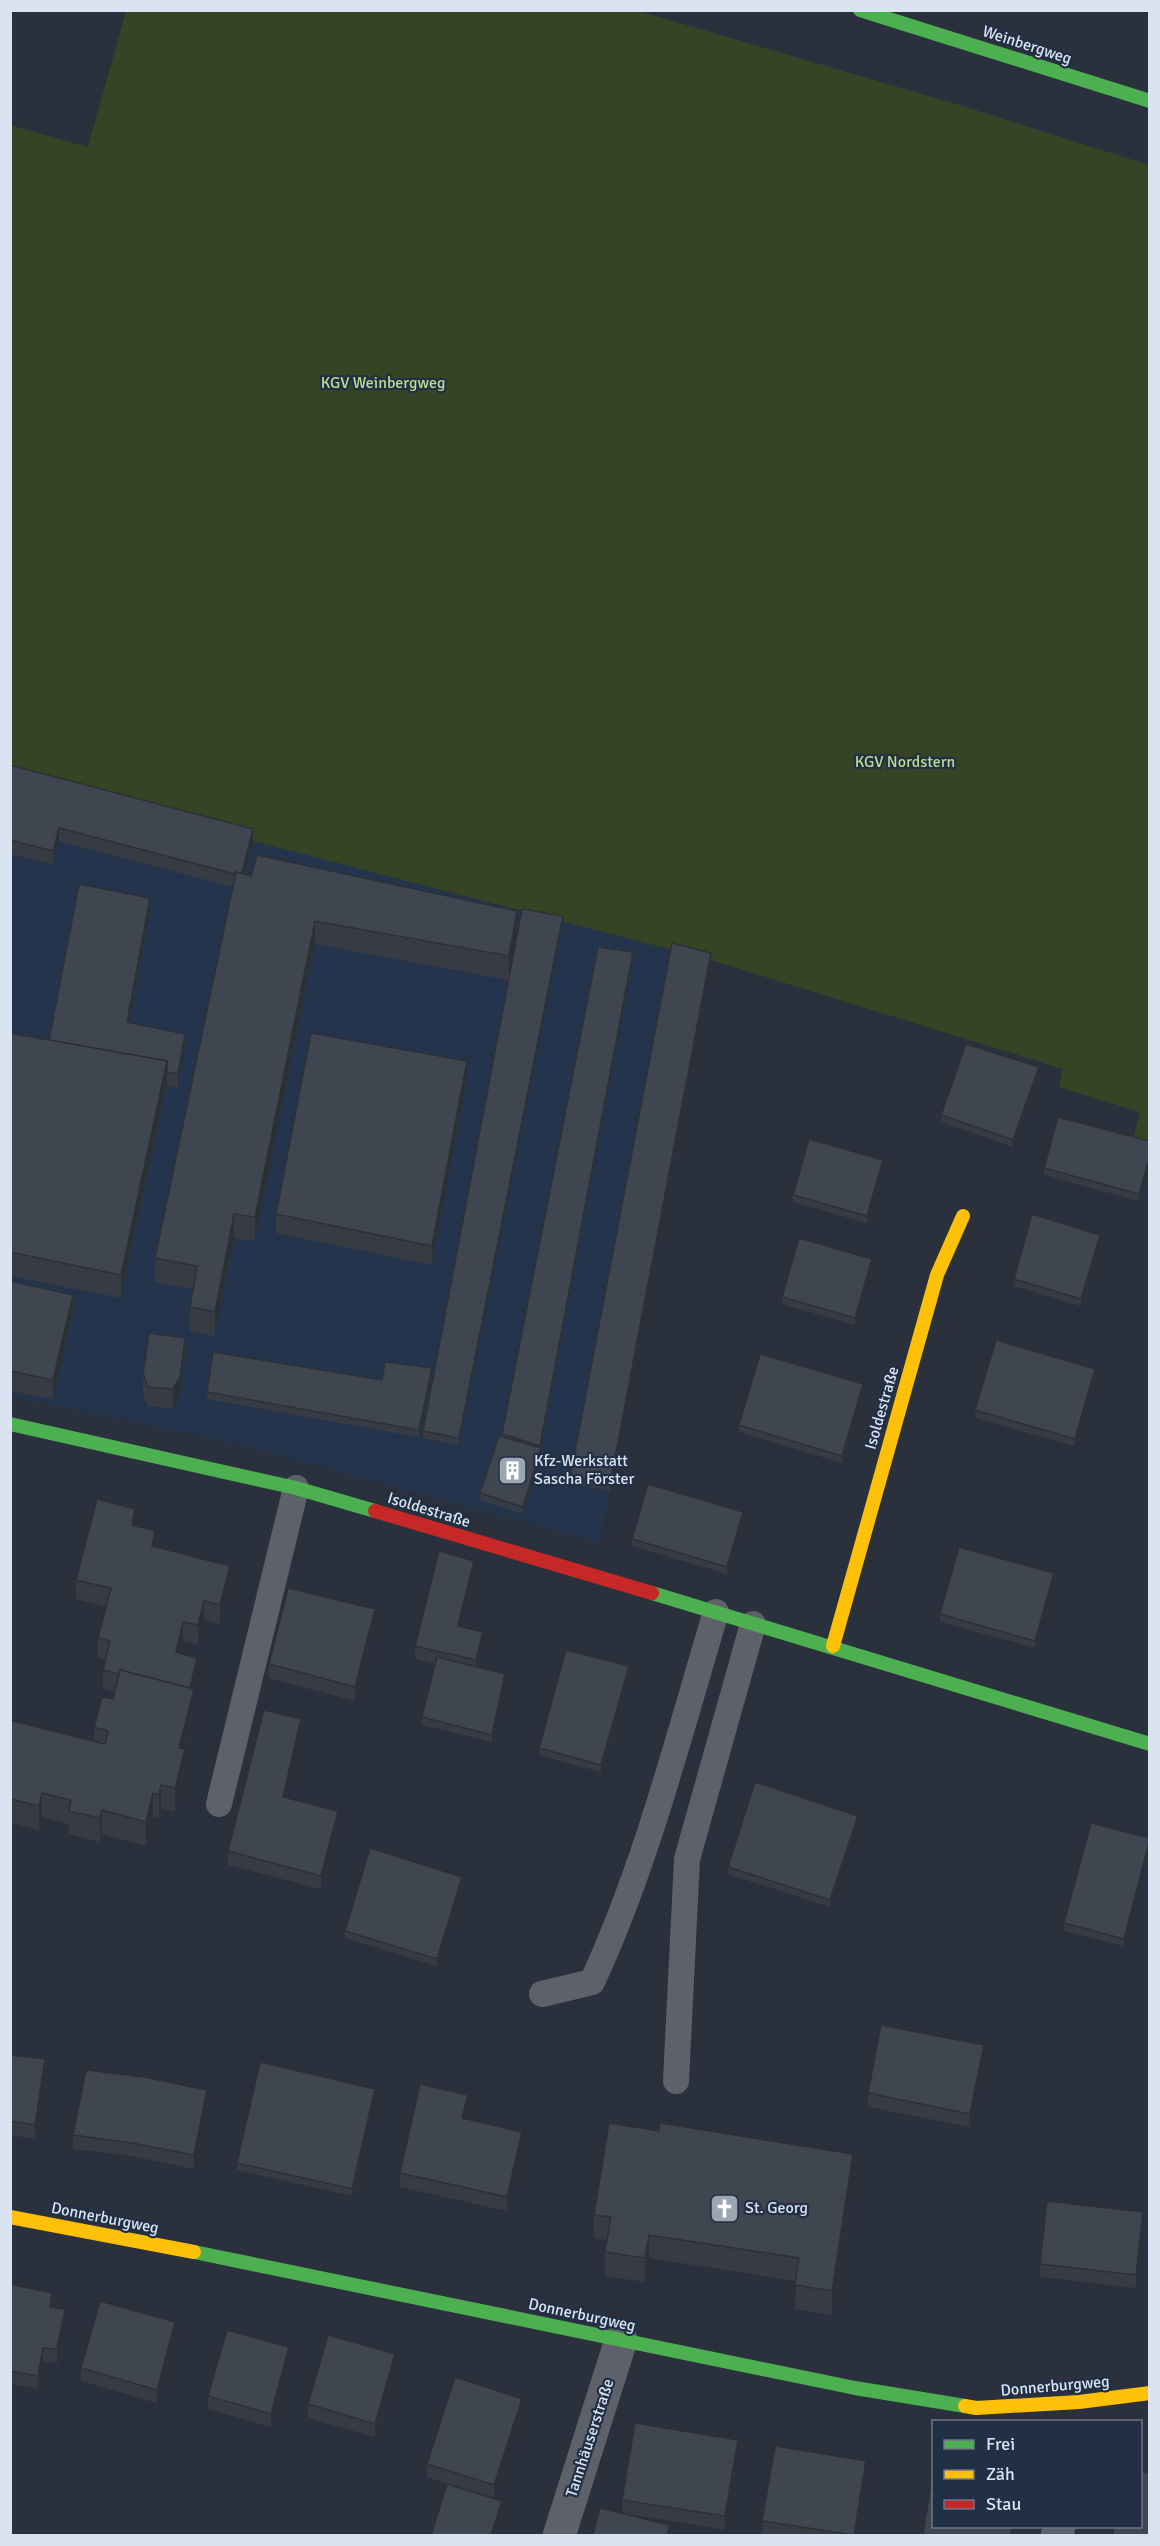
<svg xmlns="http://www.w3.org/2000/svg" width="1160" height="2546" font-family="Signika,sans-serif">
<rect width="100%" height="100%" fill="#2a313c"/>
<path fill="#25344d" d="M 10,778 L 711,960 L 600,1542 L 233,1443 L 11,1396 Z"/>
<path fill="#354425" d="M 635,10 L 956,104 L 1149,165 L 1149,1148 L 1132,1143 L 1140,1112 L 1059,1087 L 1063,1069 L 711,960 L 11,778 L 10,125 L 88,147 L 126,11 Z"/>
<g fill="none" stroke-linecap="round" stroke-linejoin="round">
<g stroke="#5d6169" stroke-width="26">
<path d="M 219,1804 L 296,1488"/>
<path d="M 542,1994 L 592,1982 C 646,1866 679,1735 716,1612"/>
<path d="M 676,2081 L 687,1859 L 753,1624"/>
</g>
<g stroke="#5d6169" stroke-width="33">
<path d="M 559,2536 L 621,2340"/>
<path d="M 1057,2536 L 1059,2526"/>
</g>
<g stroke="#4caf50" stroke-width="14">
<path d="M 860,10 L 1150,101"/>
<path d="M 10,1424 L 296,1488 L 375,1511"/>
<path d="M 652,1593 L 1150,1744"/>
<path d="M 194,2252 L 855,2388 L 965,2406"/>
</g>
<g stroke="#ffc107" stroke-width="14">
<path d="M 833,1646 L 937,1275 L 963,1216"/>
<path d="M 10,2217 L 194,2252"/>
<path d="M 965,2406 L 976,2408 L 1079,2402 L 1150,2393"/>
</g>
<path stroke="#c62828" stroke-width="14" d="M 375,1511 L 652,1593"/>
</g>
<g fill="#373c44">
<path d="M 10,765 L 253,842 L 245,874 L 517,932 L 563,923 L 459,1445 L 423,1438 L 423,1431 L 508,980 L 315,944 L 255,1241 L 234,1238 L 215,1336 L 190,1331 L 190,1307 L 193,1289 L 155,1282 L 155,1258 L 233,887 L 59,841 L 53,864 L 10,854 Z"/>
<path d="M 150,911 L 130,1022 L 185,1048 L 178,1088 L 167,1086 L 121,1298 L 10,1276 L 10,1033 L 49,1040 Z"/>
<path d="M 633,960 L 541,1448 L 541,1456 L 523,1514 L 480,1500 L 480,1493 L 502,1436 Z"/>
<path d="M 711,960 L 610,1491 L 570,1484 L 570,1477 Z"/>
<path d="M 1039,1074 L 1013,1147 L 941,1122 L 941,1115 Z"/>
<path d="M 467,1080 L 432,1265 L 276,1233 L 276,1214 Z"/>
<path d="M 1149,1141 L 1139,1201 L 1044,1175 L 1044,1168 Z"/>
<path d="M 883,1167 L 867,1223 L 793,1202 L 793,1195 Z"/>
<path d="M 1100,1242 L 1081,1306 L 1014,1286 L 1014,1279 Z"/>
<path d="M 872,1266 L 855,1325 L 782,1304 L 782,1297 Z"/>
<path d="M 10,1281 L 73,1314 L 53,1399 L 10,1391 Z"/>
<path d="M 185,1357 L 180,1396 L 173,1409 L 148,1406 L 143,1393 L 143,1374 Z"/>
<path d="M 432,1375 L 419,1437 L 207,1399 L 207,1392 L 382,1380 Z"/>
<path d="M 1095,1376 L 1075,1446 L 975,1418 L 975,1410 Z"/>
<path d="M 863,1391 L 842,1463 L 739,1432 L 739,1425 Z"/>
<path d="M 743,1519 L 727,1574 L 632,1546 L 632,1539 Z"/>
<path d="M 135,1526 L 155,1547 L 230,1585 L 220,1624 L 204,1620 L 198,1644 L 183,1641 L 180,1653 L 197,1677 L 194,1689 L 194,1713 L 185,1749 L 185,1773 L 175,1812 L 161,1809 L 159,1819 L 153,1817 L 146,1846 L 102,1834 L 100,1842 L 69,1834 L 69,1824 L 42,1817 L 39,1830 L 10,1822 L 10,1720 L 94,1742 L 94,1727 L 113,1699 L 115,1692 L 103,1689 L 103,1670 L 106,1659 L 98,1658 L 98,1638 L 106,1607 L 76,1599 L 76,1580 Z"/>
<path d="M 474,1575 L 461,1627 L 483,1645 L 478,1667 L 505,1681 L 492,1742 L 422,1725 L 422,1717 L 435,1664 L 415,1659 L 415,1646 Z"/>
<path d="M 1054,1580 L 1035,1648 L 940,1622 L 940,1614 Z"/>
<path d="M 375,1623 L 355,1701 L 269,1678 L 269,1664 Z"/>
<path d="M 629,1673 L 601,1772 L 539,1755 L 539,1748 Z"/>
<path d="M 301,1732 L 286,1797 L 338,1824 L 321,1889 L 228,1865 L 228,1851 Z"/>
<path d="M 858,1823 L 830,1907 L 728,1874 L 728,1867 Z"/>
<path d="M 1149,1838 L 1124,1946 L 1064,1931 L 1064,1923 Z"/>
<path d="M 462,1884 L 437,1966 L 345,1938 L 345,1931 Z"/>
<path d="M 10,2055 L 45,2073 L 35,2139 L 10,2135 Z"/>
<path d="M 984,2059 L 970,2127 L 868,2107 L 868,2093 Z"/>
<path d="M 375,2096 L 352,2196 L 237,2170 L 237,2163 Z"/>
<path d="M 207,2103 L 194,2169 L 132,2156 L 73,2149 L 73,2135 Z"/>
<path d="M 468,2109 L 465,2119 L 522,2145 L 507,2211 L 400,2187 L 400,2173 Z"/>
<path d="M 853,2178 L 832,2315 L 795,2309 L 796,2281 L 649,2258 L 645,2282 L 605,2276 L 605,2252 L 607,2240 L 594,2238 L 594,2215 Z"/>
<path d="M 1143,2226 L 1136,2288 L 1040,2277 L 1040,2264 Z"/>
<path d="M 10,2284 L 52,2307 L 65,2323 L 57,2363 L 43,2361 L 38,2389 L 10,2384 Z"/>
<path d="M 175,2335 L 157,2403 L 81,2381 L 81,2368 Z"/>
<path d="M 289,2361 L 271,2427 L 208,2409 L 208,2396 Z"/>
<path d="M 395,2368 L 375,2437 L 308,2418 L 308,2404 Z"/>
<path d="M 522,2412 L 494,2499 L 502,2515 L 496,2535 L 431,2535 L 472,2492 L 427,2477 L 427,2464 Z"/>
<path d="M 738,2453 L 725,2530 L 622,2513 L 622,2500 Z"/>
<path d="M 866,2475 L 856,2535 L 762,2535 L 762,2521 Z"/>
</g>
<g fill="#2d3137">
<path d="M 59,828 L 59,841 L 53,864 L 53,851 Z"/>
<path d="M 253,829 L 253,842 L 241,889 L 241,876 Z"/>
<path d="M 150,898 L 150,911 L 127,1035 L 127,1022 Z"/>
<path d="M 517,911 L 517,935 L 509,980 L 509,956 Z"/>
<path d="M 563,916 L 563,923 L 459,1445 L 459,1438 Z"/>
<path d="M 315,921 L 315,944 L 255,1241 L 255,1217 Z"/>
<path d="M 633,952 L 633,960 L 540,1451 L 541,1448 L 541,1456 L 523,1514 L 523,1507 L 540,1452 L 540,1446 Z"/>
<path d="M 711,953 L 711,960 L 610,1491 L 610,1484 Z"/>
<path d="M 185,1034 L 185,1048 L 178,1088 L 178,1074 Z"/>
<path d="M 167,1061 L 167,1085 L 121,1298 L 121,1275 Z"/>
<path d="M 467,1061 L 467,1080 L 432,1265 L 432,1246 Z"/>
<path d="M 1039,1067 L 1039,1074 L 1013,1147 L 1013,1140 Z"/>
<path d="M 1149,1159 L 1149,1166 L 1139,1201 L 1139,1194 Z"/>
<path d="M 883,1160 L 883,1167 L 867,1223 L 867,1216 Z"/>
<path d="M 234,1214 L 234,1238 L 215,1336 L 215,1312 Z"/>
<path d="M 1100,1235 L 1100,1242 L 1081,1306 L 1081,1299 Z"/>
<path d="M 872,1259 L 872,1266 L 855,1325 L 855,1318 Z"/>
<path d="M 73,1295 L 73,1314 L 53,1399 L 53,1380 Z"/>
<path d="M 185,1338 L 185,1357 L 180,1396 L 173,1409 L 173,1389 Z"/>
<path d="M 432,1368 L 432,1375 L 419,1437 L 419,1430 Z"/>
<path d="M 1095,1369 L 1095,1376 L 1075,1446 L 1075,1439 Z"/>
<path d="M 863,1384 L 863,1391 L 842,1463 L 842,1456 Z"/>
<path d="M 135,1509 L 135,1528 L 132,1525 Z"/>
<path d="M 743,1512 L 743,1519 L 727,1574 L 727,1567 Z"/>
<path d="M 155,1531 L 155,1550 L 152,1546 Z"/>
<path d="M 474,1561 L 474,1575 L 458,1640 L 458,1626 Z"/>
<path d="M 230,1566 L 230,1585 L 220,1624 L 220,1605 Z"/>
<path d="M 1054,1573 L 1054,1580 L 1035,1648 L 1035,1641 Z"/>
<path d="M 204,1601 L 204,1620 L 198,1644 L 198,1625 Z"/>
<path d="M 375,1609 L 375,1623 L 355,1701 L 355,1687 Z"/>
<path d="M 183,1622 L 183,1641 L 176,1672 L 176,1652 Z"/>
<path d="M 483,1632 L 483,1645 L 476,1674 L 476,1660 Z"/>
<path d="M 197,1658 L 197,1677 L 188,1711 L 188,1692 Z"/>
<path d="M 629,1666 L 629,1673 L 601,1772 L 601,1765 Z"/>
<path d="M 505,1674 L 505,1681 L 492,1742 L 492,1735 Z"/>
<path d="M 194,1689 L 194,1713 L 179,1772 L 179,1748 Z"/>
<path d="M 301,1719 L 301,1732 L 283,1810 L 283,1797 Z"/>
<path d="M 185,1749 L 185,1773 L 175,1812 L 175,1788 Z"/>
<path d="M 161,1785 L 161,1809 L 159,1819 L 159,1795 Z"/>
<path d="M 42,1793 L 42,1817 L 39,1830 L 39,1806 Z"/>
<path d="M 153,1793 L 153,1817 L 146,1846 L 146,1822 Z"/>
<path d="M 102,1810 L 102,1834 L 100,1842 L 100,1818 Z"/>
<path d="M 338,1811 L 338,1824 L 321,1889 L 321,1876 Z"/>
<path d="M 858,1816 L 858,1823 L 830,1907 L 830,1900 Z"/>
<path d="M 1149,1843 L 1149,1850 L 1124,1946 L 1124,1939 Z"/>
<path d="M 462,1877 L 462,1884 L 437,1966 L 437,1959 Z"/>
<path d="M 984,2045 L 984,2059 L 970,2127 L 970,2114 Z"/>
<path d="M 45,2059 L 45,2073 L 35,2139 L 35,2125 Z"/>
<path d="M 375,2089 L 375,2096 L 352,2196 L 352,2189 Z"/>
<path d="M 207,2090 L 207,2103 L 194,2169 L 194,2155 Z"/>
<path d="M 468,2095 L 468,2109 L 462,2132 L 462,2118 Z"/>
<path d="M 522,2132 L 522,2145 L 507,2211 L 507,2197 Z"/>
<path d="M 853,2154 L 853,2178 L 832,2315 L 832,2291 Z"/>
<path d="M 1143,2212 L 1143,2226 L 1136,2288 L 1136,2275 Z"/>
<path d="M 649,2235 L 649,2258 L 645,2282 L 645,2258 Z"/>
<path d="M 65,2309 L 65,2323 L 57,2363 L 57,2349 Z"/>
<path d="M 175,2322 L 175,2335 L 157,2403 L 157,2390 Z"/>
<path d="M 289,2347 L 289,2361 L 271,2427 L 271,2414 Z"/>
<path d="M 43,2348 L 43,2361 L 38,2389 L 38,2376 Z"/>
<path d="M 395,2354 L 395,2368 L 375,2437 L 375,2424 Z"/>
<path d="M 522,2399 L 522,2412 L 494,2499 L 494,2485 Z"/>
<path d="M 738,2440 L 738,2453 L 725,2530 L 725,2516 Z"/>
<path d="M 866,2461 L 866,2475 L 856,2535 L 854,2535 Z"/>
<path d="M 502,2501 L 502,2515 L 496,2535 L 491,2535 Z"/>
<path d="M 1012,2526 L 1015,2526 L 1013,2535 L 1011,2535 Z"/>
</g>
<g fill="#40464f" stroke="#2d3137" stroke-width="1.5">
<path d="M 10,765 L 253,829 L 242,874 L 236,872 L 235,874 L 59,828 L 53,851 L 10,840 Z"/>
<path d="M 257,855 L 517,911 L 509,956 L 315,921 L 255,1217 L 234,1214 L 215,1312 L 190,1307 L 197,1266 L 155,1258 L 236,872 L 251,876 Z"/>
<path d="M 79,884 L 150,898 L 127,1022 L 185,1034 L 178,1074 L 167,1072 L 167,1061 L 49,1040 Z"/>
<path d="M 522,909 L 563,916 L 459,1438 L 423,1431 Z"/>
<path d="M 672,943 L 711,953 L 610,1484 L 570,1477 Z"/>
<path d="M 598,947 L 633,952 L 540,1446 L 502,1434 Z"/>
<path d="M 10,1033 L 167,1061 L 121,1275 L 10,1252 Z"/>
<path d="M 311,1033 L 467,1061 L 432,1246 L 276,1214 Z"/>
<path d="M 966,1044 L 1039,1067 L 1013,1140 L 941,1115 Z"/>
<path d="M 1058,1117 L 1149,1141 L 1149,1159 L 1139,1194 L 1044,1168 Z"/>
<path d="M 809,1139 L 883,1160 L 867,1216 L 793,1195 Z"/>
<path d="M 1032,1214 L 1100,1235 L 1081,1299 L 1014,1279 Z"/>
<path d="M 799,1238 L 872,1259 L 855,1318 L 782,1297 Z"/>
<path d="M 10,1281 L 73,1295 L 53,1380 L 10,1371 Z"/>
<path d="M 149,1333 L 185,1338 L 180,1377 L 173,1389 L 148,1387 L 143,1374 Z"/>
<path d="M 996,1340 L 1095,1369 L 1075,1439 L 975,1410 Z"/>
<path d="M 213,1352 L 382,1380 L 385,1362 L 432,1368 L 419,1430 L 207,1392 Z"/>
<path d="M 760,1354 L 863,1384 L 842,1456 L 739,1425 Z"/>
<path d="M 499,1436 L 541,1448 L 523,1507 L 480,1493 Z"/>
<path d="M 648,1484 L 743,1512 L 727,1567 L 632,1539 Z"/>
<path d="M 97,1499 L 135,1509 L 132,1525 L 155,1531 L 152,1546 L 230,1566 L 220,1605 L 204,1601 L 198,1625 L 183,1622 L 176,1652 L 197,1658 L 190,1688 L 120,1670 L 119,1674 L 103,1670 L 110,1641 L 98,1638 L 111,1588 L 76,1580 Z"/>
<path d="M 959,1547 L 1054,1573 L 1035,1641 L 940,1614 Z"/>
<path d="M 439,1551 L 474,1561 L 458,1626 L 483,1632 L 476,1660 L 415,1646 Z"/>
<path d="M 288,1588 L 375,1609 L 355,1687 L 269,1664 Z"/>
<path d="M 566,1650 L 629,1666 L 601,1765 L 539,1748 Z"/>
<path d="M 437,1657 L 505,1674 L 492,1735 L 422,1717 Z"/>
<path d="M 120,1670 L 194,1689 L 179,1748 L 185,1749 L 175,1788 L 161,1785 L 159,1795 L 153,1793 L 146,1822 L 102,1810 L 100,1818 L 69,1811 L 71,1800 L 42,1793 L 39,1806 L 10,1799 L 10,1720 L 105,1744 L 108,1731 L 94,1727 L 102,1697 L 113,1699 Z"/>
<path d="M 264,1710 L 301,1719 L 283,1797 L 338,1811 L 321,1876 L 228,1851 Z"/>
<path d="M 755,1782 L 858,1816 L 830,1900 L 728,1867 Z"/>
<path d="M 1091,1823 L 1149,1838 L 1149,1843 L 1124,1939 L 1064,1923 Z"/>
<path d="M 370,1848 L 462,1877 L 437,1959 L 345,1931 Z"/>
<path d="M 881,2025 L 984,2045 L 970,2114 L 868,2093 Z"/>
<path d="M 10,2055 L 45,2059 L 35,2125 L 10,2121 Z"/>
<path d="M 260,2062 L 375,2089 L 352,2189 L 237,2163 Z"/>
<path d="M 86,2070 L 144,2077 L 207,2090 L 194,2155 L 132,2143 L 73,2135 Z"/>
<path d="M 420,2084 L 468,2095 L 462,2118 L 522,2132 L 507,2197 L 400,2173 Z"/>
<path d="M 609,2123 L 659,2131 L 660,2123 L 853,2154 L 832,2291 L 795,2285 L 799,2258 L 649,2235 L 645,2258 L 605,2252 L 611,2217 L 594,2215 Z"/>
<path d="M 1047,2201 L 1143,2212 L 1136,2275 L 1040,2264 Z"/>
<path d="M 10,2284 L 52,2293 L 50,2307 L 65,2309 L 57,2349 L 43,2348 L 38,2376 L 10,2371 Z"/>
<path d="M 100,2301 L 175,2322 L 157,2390 L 81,2368 Z"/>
<path d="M 227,2330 L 289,2347 L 271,2414 L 208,2396 Z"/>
<path d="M 328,2335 L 395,2354 L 375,2424 L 308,2404 Z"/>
<path d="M 455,2377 L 522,2399 L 494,2485 L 427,2464 Z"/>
<path d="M 635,2423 L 738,2440 L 725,2516 L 622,2500 Z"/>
<path d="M 775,2446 L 866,2461 L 854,2535 L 762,2521 Z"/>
<path d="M 933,2471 L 933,2526 L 1012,2526 L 1011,2535 L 923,2535 Z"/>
<path d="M 1140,2471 L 1149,2473 L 1149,2535 L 1113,2535 L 1114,2526 L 1140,2526 Z"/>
<path d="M 447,2484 L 502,2501 L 491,2535 L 431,2535 Z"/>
<path d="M 600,2508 L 670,2525 L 667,2535 L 593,2535 Z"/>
</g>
<defs>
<symbol id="building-square" viewBox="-11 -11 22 22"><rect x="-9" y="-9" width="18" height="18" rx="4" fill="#9ca5b2" stroke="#222f44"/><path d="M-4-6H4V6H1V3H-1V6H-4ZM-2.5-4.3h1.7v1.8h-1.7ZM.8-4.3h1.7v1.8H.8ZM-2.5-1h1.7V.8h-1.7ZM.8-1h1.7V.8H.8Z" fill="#fff"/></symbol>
<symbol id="church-square" viewBox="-11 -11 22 22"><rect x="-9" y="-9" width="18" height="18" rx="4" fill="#9ca5b2" stroke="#222f44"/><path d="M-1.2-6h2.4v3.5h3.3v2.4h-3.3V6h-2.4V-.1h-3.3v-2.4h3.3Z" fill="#fff"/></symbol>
</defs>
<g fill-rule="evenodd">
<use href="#building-square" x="496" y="1454" width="33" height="33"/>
<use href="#church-square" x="708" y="2192" width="33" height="33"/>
</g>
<g text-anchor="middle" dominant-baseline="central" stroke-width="4.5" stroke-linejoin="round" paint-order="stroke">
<g font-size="16" fill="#dae3f1" stroke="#222f44">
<text transform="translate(1027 45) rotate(18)">Weinbergweg</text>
<text transform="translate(882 1408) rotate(-74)">Isoldestraße</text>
<text transform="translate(429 1510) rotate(17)">Isoldestraße</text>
<text transform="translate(105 2218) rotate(11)">Donnerburgweg</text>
<text transform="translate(582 2315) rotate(12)">Donnerburgweg</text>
<text transform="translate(1055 2386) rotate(-5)">Donnerburgweg</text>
<text transform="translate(590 2438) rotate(-72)">Tannhäuserstraße</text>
</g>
<g font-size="16" fill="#bcde90" stroke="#222f44">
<text x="383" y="383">KGV Weinbergweg</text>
<text x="905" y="762">KGV Nordstern</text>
</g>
<g font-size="16" fill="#dae3f1" stroke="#222f44" text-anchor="start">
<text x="534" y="1461">Kfz-Werkstatt<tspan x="534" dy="18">Sascha Förster</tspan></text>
<text x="745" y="2208">St. Georg</text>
</g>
</g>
<rect width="1160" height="2546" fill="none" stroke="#dae3f1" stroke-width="24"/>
<rect x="932" y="2420" width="210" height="108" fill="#222f44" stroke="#6c7789" stroke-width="1.5"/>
<rect x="944" y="2440" width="30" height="9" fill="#4caf50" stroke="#6c7789" stroke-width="1.5"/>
<text x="986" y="2450" font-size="18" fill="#dae3f1">Frei</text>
<rect x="944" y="2470" width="30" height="9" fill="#ffc107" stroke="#6c7789" stroke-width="1.5"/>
<text x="986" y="2480" font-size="18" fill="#dae3f1">Zäh</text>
<rect x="944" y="2500" width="30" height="9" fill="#c62828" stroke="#6c7789" stroke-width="1.5"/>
<text x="986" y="2510" font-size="18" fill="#dae3f1">Stau</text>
</svg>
